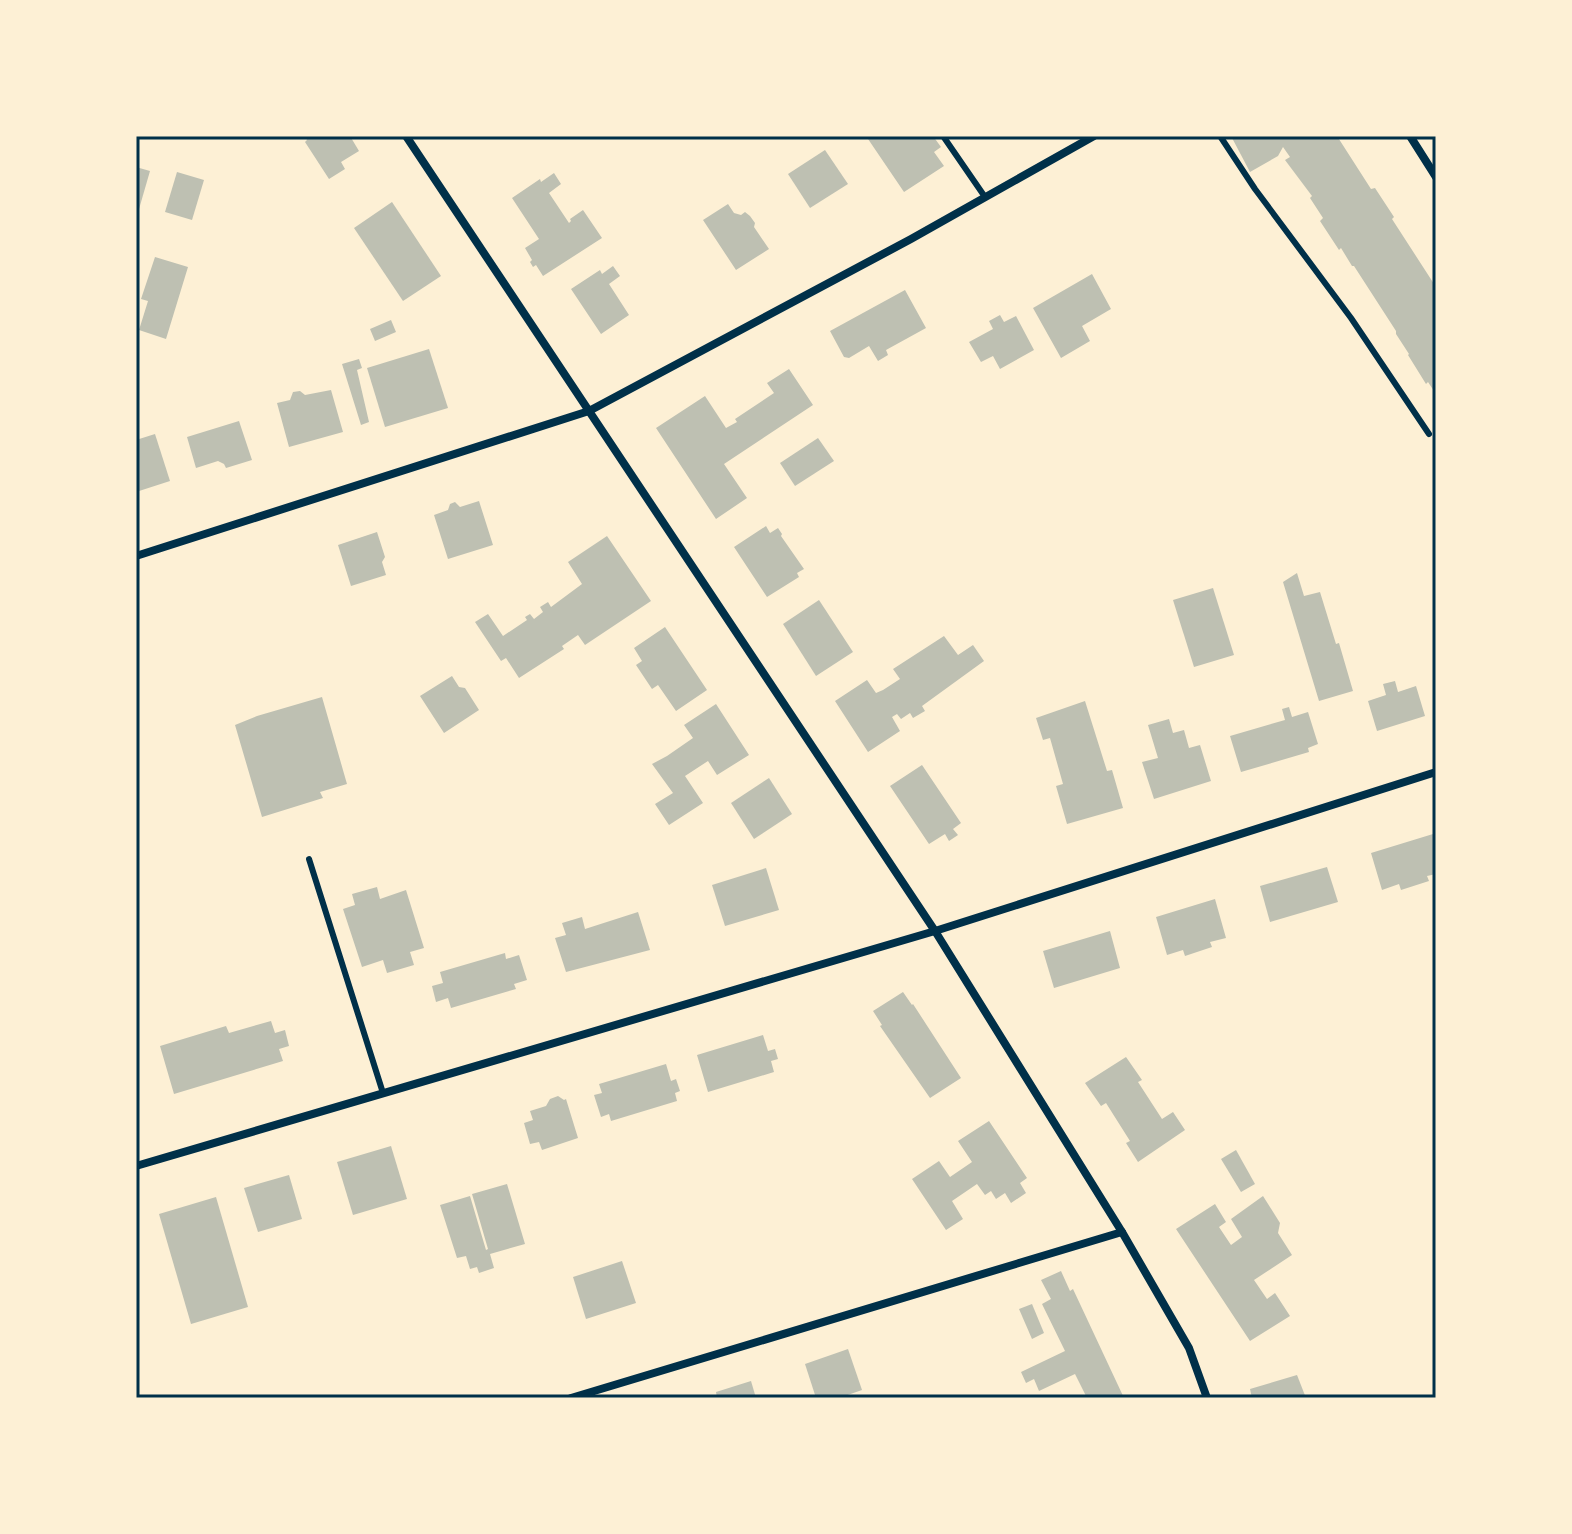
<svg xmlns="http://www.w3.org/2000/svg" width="1572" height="1534" font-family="Manrope,sans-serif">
<rect width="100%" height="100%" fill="#fdf0d5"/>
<g fill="#bec0b2">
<path d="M 305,136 L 350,136 L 359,151 L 341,162 L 345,169 L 329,179 L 305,142 L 307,140 Z"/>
<path d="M 866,136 L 933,136 L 941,147 L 934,152 L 944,166 L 904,192 Z"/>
<path d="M 1231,136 L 1337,136 L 1371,189 L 1375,188 L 1394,217 L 1392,219 L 1436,287 L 1436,394 L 1428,382 L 1426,384 L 1408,355 L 1409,354 L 1396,334 L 1396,331 L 1354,266 L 1352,266 L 1341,248 L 1339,250 L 1320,221 L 1323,218 L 1310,198 L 1312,196 L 1285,160 L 1290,157 L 1283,147 L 1278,156 L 1250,172 Z"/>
<path d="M 825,150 L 848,184 L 810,208 L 788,174 Z"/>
<path d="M 136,167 L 150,171 L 137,216 L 136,216 Z"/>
<path d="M 177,172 L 204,180 L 192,220 L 165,212 Z"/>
<path d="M 554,173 L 561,184 L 549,193 L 569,223 L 571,221 L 570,219 L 583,210 L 602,238 L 543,276 L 536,265 L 533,267 L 530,262 L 532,260 L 525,248 L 539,239 L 512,198 L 540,179 L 541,182 Z"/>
<path d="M 392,202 L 441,276 L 403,301 L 354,228 Z"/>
<path d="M 728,204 L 734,213 L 741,215 L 745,212 L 750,216 L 755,223 L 754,227 L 769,249 L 736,270 L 703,220 Z"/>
<path d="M 155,257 L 188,267 L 166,339 L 139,330 L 148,301 L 141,299 Z"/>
<path d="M 613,266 L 620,276 L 609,284 L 629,315 L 601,334 L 571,289 L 600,270 L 602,274 Z"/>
<path d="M 1092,274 L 1111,309 L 1082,326 L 1090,341 L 1061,358 L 1033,308 Z"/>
<path d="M 905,290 L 926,328 L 886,350 L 888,355 L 878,361 L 869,346 L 849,358 L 844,357 L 830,331 Z"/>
<path d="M 1000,315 L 1004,322 L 1016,316 L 1034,350 L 1000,369 L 993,356 L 981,362 L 969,342 L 993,329 L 989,321 Z"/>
<path d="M 391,320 L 396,332 L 375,341 L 370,329 Z"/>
<path d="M 429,349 L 448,408 L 385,427 L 367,368 Z"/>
<path d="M 359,359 L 362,368 L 357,370 L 369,422 L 361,425 L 342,364 Z"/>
<path d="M 789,369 L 813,405 L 724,464 L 747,498 L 716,519 L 656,428 L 705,396 L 726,428 L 737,422 L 735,419 L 774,393 L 767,383 Z"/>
<path d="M 331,390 L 343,432 L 289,447 L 277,403 L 290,400 L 293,392 L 300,391 L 305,395 Z"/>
<path d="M 239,421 L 252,460 L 226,468 L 224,464 L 218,461 L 196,468 L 187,437 Z"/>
<path d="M 155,434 L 170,481 L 136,492 L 136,440 Z"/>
<path d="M 818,438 L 834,461 L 795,486 L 780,463 Z"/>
<path d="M 479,501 L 493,545 L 448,559 L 434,515 L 448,510 L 450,504 L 455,502 L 460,507 Z"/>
<path d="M 766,526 L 770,533 L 778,528 L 782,534 L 781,536 L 804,569 L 797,573 L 799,577 L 767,597 L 734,547 Z"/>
<path d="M 377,532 L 385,557 L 382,562 L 386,575 L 351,586 L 338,545 Z"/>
<path d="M 607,536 L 651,601 L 585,645 L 578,635 L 562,646 L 564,649 L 519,678 L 506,658 L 501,661 L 475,622 L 488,614 L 503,636 L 527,620 L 525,617 L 530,614 L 534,619 L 543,612 L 540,607 L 548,602 L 551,607 L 582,584 L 568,562 Z"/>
<path d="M 1297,573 L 1304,596 L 1320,592 L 1336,644 L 1339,643 L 1353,691 L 1319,701 L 1283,582 Z"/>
<path d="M 1213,588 L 1234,655 L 1194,667 L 1173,600 Z"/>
<path d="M 819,600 L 853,652 L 816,676 L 783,624 Z"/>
<path d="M 665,627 L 707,690 L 676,711 L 658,685 L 652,689 L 636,665 L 642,661 L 634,648 Z"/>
<path d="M 944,636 L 958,655 L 973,645 L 984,661 L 922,706 L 925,711 L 913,718 L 910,713 L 901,719 L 897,714 L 892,717 L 900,731 L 868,752 L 835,701 L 867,680 L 876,693 L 883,690 L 900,679 L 893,669 Z"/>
<path d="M 452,676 L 459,687 L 465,688 L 479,710 L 444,733 L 420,696 Z"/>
<path d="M 1395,681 L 1398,692 L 1416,686 L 1425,716 L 1377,731 L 1368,701 L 1386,695 L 1383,684 Z"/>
<path d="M 322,697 L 347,784 L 320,792 L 323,798 L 262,817 L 235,725 L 257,716 Z"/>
<path d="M 1085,701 L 1107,771 L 1112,770 L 1123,808 L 1067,824 L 1056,786 L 1063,784 L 1050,738 L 1043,740 L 1036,718 Z"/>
<path d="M 716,704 L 749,755 L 717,775 L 708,761 L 685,776 L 703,803 L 669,825 L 655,804 L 673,793 L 652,764 L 667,756 L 693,738 L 684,725 Z"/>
<path d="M 1289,707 L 1292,717 L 1308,712 L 1318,744 L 1308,748 L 1309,752 L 1241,772 L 1230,736 L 1285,720 L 1282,709 Z"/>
<path d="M 1169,719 L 1173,733 L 1184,730 L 1189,748 L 1200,745 L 1211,781 L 1154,799 L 1142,762 L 1158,758 L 1148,725 Z"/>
<path d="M 922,765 L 961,823 L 953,829 L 958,835 L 949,841 L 945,834 L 929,844 L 890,786 Z"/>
<path d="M 769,778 L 792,814 L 754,839 L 731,803 Z"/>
<path d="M 1433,834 L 1436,845 L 1436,874 L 1427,876 L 1429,881 L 1401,890 L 1399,884 L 1382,890 L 1371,853 Z"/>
<path d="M 1327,867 L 1338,902 L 1270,922 L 1260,886 Z"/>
<path d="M 766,868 L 779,910 L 725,926 L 712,885 Z"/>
<path d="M 377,887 L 380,899 L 406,890 L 424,948 L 410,952 L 414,965 L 387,973 L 383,960 L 362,967 L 343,909 L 355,905 L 352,894 Z"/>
<path d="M 1215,899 L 1226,938 L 1210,942 L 1212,947 L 1185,956 L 1183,950 L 1167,955 L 1156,917 Z"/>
<path d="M 638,912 L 650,950 L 566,972 L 555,938 L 566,935 L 562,923 L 582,917 L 585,929 Z"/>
<path d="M 1110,931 L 1120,968 L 1054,988 L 1043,951 Z"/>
<path d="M 505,953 L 506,959 L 519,955 L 527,980 L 514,984 L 516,989 L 451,1008 L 448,998 L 436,1002 L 432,986 L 443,983 L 440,972 Z"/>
<path d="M 903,992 L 912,1005 L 913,1004 L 961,1078 L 930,1098 L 880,1026 L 882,1025 L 873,1011 Z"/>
<path d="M 271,1021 L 275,1033 L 285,1030 L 289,1046 L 279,1049 L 283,1061 L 174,1094 L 160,1046 L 226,1026 L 229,1033 Z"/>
<path d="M 763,1035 L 768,1051 L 775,1049 L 778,1059 L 771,1061 L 774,1072 L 708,1092 L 697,1055 Z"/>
<path d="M 1126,1057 L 1142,1080 L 1138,1082 L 1162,1119 L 1173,1112 L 1185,1130 L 1138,1162 L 1126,1143 L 1130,1141 L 1106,1103 L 1101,1106 L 1085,1083 Z"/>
<path d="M 666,1064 L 671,1081 L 676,1079 L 680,1091 L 675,1093 L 677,1101 L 611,1121 L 609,1114 L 601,1117 L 594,1095 L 602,1093 L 599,1084 Z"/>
<path d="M 558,1096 L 564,1100 L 566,1099 L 578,1138 L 542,1150 L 539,1142 L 530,1144 L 524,1123 L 533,1120 L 530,1111 L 546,1106 L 550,1099 Z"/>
<path d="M 989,1121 L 1027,1178 L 1020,1183 L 1026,1193 L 1011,1203 L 1005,1193 L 996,1199 L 991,1191 L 985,1195 L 977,1184 L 952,1201 L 963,1219 L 946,1230 L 912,1179 L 939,1161 L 950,1177 L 972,1162 L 958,1141 Z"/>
<path d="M 391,1146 L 407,1199 L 353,1215 L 337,1162 Z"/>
<path d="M 1236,1150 L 1255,1184 L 1241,1192 L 1221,1159 Z"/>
<path d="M 289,1175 L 302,1219 L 258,1232 L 244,1188 Z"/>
<path d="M 507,1184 L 525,1244 L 490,1254 L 494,1268 L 479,1273 L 477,1267 L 470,1269 L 466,1256 L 457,1258 L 440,1205 L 470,1196 L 486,1250 L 488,1249 L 472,1194 Z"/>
<path d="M 1263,1196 L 1280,1223 L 1278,1233 L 1292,1255 L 1254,1280 L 1267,1299 L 1275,1293 L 1290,1316 L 1250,1341 L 1176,1229 L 1215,1204 L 1226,1222 L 1219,1227 L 1231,1245 L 1242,1237 L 1231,1219 Z"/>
<path d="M 216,1197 L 248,1307 L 191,1324 L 159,1214 Z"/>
<path d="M 622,1261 L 636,1303 L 586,1319 L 573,1277 Z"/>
<path d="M 1061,1271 L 1070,1291 L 1073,1289 L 1124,1398 L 1087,1398 L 1075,1374 L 1039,1391 L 1034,1379 L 1026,1383 L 1021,1372 L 1065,1351 L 1042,1304 L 1051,1299 L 1041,1280 Z"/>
<path d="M 1032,1304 L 1044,1333 L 1032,1339 L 1019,1309 Z"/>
<path d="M 848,1349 L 862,1390 L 839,1398 L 816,1398 L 805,1364 Z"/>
<path d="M 1297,1375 L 1306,1398 L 1252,1398 L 1250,1389 Z"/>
<path d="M 751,1381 L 756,1398 L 717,1398 L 716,1392 Z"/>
</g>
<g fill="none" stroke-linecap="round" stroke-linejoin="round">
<g stroke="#003049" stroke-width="6">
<path d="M 943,136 L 985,197"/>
<path d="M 1220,136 L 1255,189 L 1351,318 L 1429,434"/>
<path d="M 309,859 L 383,1093"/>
</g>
<g stroke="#003049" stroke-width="8">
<path d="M 406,136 L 935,931 L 1122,1232 L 1189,1348 L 1207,1398"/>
<path d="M 1410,136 L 1436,177"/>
<path d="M 136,556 L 589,411 L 911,239 L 1094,136"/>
<path d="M 136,1166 L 935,931 L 1436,772"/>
<path d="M 571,1398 L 1122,1232"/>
</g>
</g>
<rect width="1572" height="1534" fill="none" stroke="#fdf0d5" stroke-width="276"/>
<rect x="138" y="138" width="1296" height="1258" fill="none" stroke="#003049" stroke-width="3"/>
</svg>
